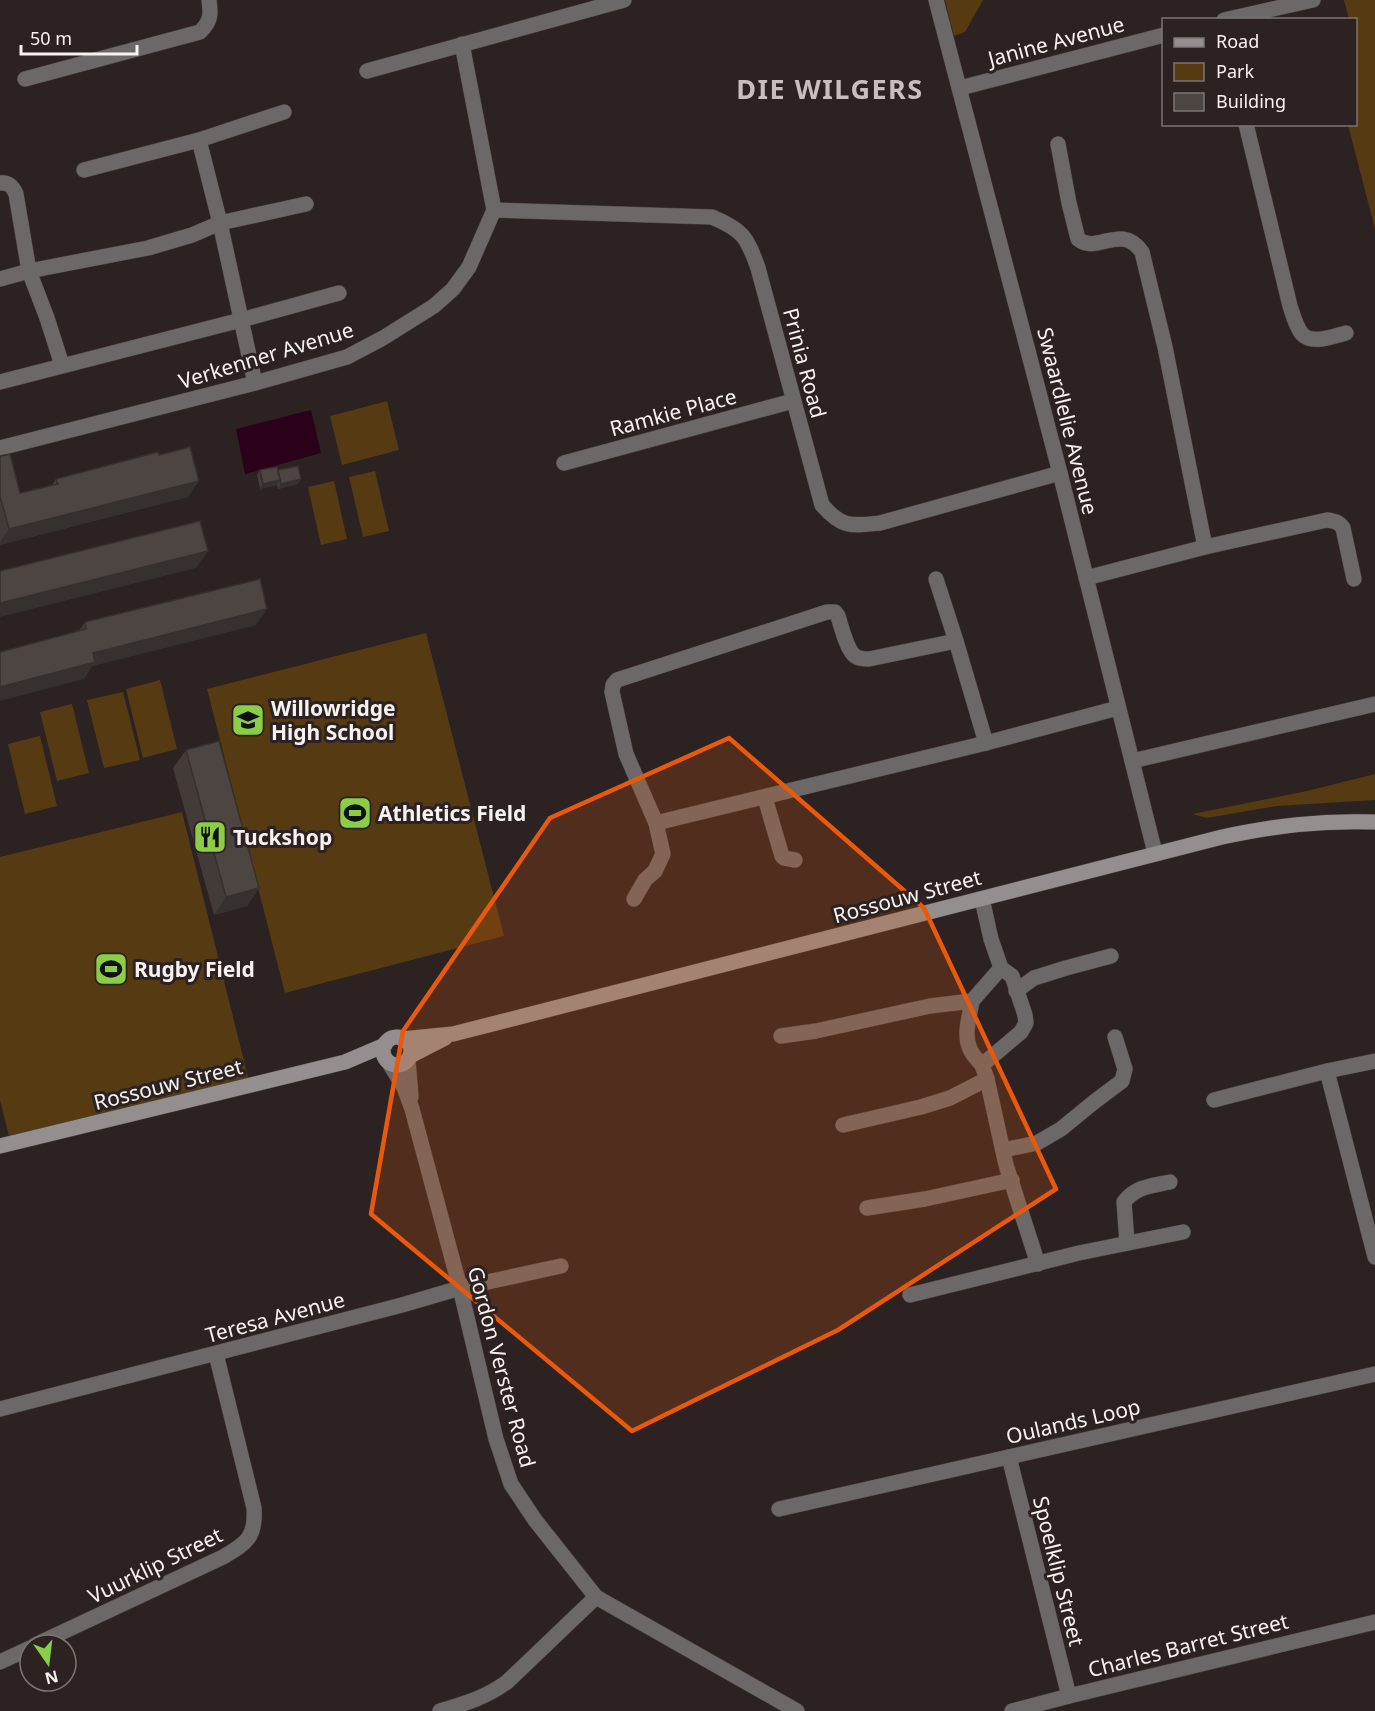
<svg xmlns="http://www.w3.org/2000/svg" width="1375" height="1711" font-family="'Noto Sans',sans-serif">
<rect width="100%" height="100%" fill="#2b2221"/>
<g fill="#563a12">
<path d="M 945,0 L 983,0 L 965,32 L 954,36 Z"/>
<path d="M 1344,0 L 1375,0 L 1375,229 L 1348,125 L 1356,124 L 1356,20 L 1349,19 Z"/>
<path d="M 387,401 L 399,450 L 342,465 L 330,416 Z"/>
<path d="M 375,471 L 389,531 L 363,537 L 349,477 Z"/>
<path d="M 334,481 L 347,539 L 321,545 L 308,487 Z"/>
<path d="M 426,633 L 504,936 L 285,993 L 207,689 Z"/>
<path d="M 160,680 L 177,749 L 143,758 L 126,689 Z"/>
<path d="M 123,692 L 140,760 L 104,768 L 87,700 Z"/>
<path d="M 72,704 L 89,773 L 57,781 L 40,712 Z"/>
<path d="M 40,736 L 57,806 L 25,814 L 8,744 Z"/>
<path d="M 1375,774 L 1375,800 L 1277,806 L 1207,818 L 1192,814 L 1307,791 Z"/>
<path d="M 182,812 L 249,1081 L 10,1140 L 0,1100 L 0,857 Z"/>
</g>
<path fill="#2a0118" d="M 311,410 L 321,453 L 245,474 L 236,429 Z"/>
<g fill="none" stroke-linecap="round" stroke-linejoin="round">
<defs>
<g id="minor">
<path d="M 936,0 L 1060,473 L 1155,853"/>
<path d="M 1224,20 L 1313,0"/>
<path d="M 367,71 L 624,0"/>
<path d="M 25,79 L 200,32 C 211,21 211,15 209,0"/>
<path d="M 960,88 L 1164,35"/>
<path d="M 1246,124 L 1290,306 C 1293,315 1296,327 1302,334 C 1312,345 1334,336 1346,333"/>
<path d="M 199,140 L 220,223 L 255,383"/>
<path d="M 1058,144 L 1069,203 L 1078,239 C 1097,255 1121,222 1142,252 L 1165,347 L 1205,547"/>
<path d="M 84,170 L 199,140 L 284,112"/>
<path d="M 0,183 C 9,182 13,187 16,194 L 29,271 L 47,318 L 62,365"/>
<path d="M 494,210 L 712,217 C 743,230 747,237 758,268 L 822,505 C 842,528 851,526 880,523 L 1060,473"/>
<path d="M 0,279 L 29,271 L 148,248 L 192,235 L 220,223 L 306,204"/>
<path d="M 0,382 L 241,320 L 339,293"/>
<path d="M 0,448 L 255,383 L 347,357 L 383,338 L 434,306 L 453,289 L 469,267 L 494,210 L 462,44"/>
<path d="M 564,463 L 793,401"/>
<path d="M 1086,578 L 1205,547 L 1327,520 C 1335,521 1339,522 1343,528 L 1354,579"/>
<path d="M 936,579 L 956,641 L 986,743"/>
<path d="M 1132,761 L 1375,704"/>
<path d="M 765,798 L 782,856 L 784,858 L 795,860"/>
<path d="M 656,823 L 986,743 L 1118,708"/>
<path d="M 634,899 L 645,880 L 655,871 L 663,854 L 656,823 L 626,754 L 612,692 L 613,685 L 617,680 L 827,612 L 835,612 L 838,616 C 841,626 847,650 855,656 C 859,659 864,659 869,659 L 956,641"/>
<path d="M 982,899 L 991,939 L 1001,968 L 1012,976 L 1025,1015 L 1026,1023 L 1021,1032 L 982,1065 L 987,1079 L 1006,1165 L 1038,1264"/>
<path d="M 1016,991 L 1034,978 L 1066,968 L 1111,956"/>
<path d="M 972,1001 C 970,1016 963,1034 970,1049 C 972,1055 978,1060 982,1065"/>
<path d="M 781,1036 L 816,1031 L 930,1006 L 972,1001 L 1001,968"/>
<path d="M 1327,1071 L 1375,1257"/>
<path d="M 1214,1100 L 1327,1071 L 1375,1061"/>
<path d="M 843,1125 L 921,1107 L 950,1098 L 987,1079"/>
<path d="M 1003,1150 L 1037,1143 L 1061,1129 L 1094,1102 L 1122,1081 L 1125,1069 L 1115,1037"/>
<path d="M 867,1208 L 925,1199 L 1012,1180"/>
<path d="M 1127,1242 L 1124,1202 C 1136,1186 1152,1186 1170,1182"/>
<path d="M 910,1295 L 1079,1253 L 1183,1232"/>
<path d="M 0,1409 L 402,1305 L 460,1288 L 561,1266"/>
<path d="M 1009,1457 L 1069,1696"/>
<path d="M 779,1509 L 1375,1374"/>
<path d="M 35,1645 L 223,1557 C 247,1543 256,1537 254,1508 L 216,1354"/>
<path d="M 0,1662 L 30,1648"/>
<path d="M 440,1711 C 464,1704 487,1697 507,1682 L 596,1597"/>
<path d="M 1012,1711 L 1069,1696 L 1375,1622"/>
</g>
<g id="tertiary">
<path d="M 408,1060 L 411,1097"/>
<path d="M 389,1063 L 404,1087 L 412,1109 L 460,1288 L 496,1439 L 511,1484 L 535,1520 L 596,1597 L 797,1711"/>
</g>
<g id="secondary">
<circle cx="397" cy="1051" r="14"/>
<path d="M 402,1039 L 453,1034 L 1222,837 C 1274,826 1321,820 1375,822"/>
<path d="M 410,1056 L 445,1038"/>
<path d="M 0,1146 L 345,1062 L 385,1045"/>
</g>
</defs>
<use href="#minor" stroke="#483f3e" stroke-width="16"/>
<use href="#tertiary" stroke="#483f3e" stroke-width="16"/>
<use href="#secondary" stroke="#483f3e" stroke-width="16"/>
<use href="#minor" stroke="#6c6868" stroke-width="15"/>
<use href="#tertiary" stroke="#6c6868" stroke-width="15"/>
<use href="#secondary" stroke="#958e8e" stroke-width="15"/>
</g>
<g fill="#423b38">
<path d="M 159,455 L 188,497 L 0,545 L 0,456 L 20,493 L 52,485 L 56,479 Z"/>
<path d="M 260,470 L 278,471 L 301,479 L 298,484 L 278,489 L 277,485 L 260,489 L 257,475 Z"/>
<path d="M 267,609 L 256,625 L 92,666 L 84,679 L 79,631 L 85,622 Z"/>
<path d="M 186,750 L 259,888 L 247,906 L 214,915 L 173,768 Z"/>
</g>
<g fill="#36302e">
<path d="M 301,479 L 298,484 L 278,489 L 281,484 Z"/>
<path d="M 280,480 L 277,485 L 260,489 L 263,484 Z"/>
<path d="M 199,481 L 188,497 L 0,545 L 0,542 L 9,529 Z"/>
<path d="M 208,551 L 196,568 L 0,617 L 0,603 Z"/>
<path d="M 267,609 L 256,625 L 92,666 L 84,679 L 0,701 L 0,687 L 93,653 Z"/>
<path d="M 259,888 L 247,906 L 214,915 L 226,897 Z"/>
</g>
<g fill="#4d4541" stroke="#36302e" stroke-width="1.5">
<path d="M 190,447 L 199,481 L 9,529 L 0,496 L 0,456 L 10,454 L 20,493 L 58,484 L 56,479 L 158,452 L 159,455 Z"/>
<path d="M 298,466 L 301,479 L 281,484 L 278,470 Z"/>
<path d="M 277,467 L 280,480 L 263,484 L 260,470 Z"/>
<path d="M 200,521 L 208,551 L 0,603 L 0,571 Z"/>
<path d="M 260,579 L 267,609 L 93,653 L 95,662 L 0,687 L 0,652 L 86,629 L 85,622 Z"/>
<path d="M 219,741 L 259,888 L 226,897 L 186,750 Z"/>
</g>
<path fill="#e8590c" fill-opacity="0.2" stroke="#e8590c" stroke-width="4.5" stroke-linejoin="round" d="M 729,738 L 924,908 L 1056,1189 L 838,1330 L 632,1431 L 371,1214 L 403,1031 L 550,818 Z"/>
<defs>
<symbol id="school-square" viewBox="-11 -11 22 22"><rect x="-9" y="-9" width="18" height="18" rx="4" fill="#8bce46" stroke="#2b2221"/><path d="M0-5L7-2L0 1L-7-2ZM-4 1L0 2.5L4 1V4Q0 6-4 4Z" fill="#111"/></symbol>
<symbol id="stadium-square" viewBox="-11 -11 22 22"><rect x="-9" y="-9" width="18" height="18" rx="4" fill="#8bce46" stroke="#2b2221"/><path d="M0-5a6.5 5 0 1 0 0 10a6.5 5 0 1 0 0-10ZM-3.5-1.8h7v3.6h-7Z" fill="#111"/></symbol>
<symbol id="restaurant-square" viewBox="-11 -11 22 22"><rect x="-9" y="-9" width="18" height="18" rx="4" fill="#8bce46" stroke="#2b2221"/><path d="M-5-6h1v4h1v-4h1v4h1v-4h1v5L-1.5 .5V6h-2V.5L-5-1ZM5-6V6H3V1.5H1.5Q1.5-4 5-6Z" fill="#111"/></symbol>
</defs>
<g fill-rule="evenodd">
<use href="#school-square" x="229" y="701" width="38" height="38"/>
<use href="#stadium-square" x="336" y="794" width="38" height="38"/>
<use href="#restaurant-square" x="191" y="818" width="38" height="38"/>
<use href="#stadium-square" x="92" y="950" width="38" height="38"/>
</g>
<g text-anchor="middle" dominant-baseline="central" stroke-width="6" stroke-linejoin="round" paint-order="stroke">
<g font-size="21" fill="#f8f2f1" stroke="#2b2221">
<text transform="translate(1056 41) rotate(-15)">Janine Avenue</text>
<text transform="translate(266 355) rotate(-17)">Verkenner Avenue</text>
<text transform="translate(805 363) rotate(75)">Prinia Road</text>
<text transform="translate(673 412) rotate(-15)">Ramkie Place</text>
<text transform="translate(1068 421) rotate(76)">Swaardlelie Avenue</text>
<text transform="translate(907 896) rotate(-15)">Rossouw Street</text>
<text transform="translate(168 1084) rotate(-14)">Rossouw Street</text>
<text transform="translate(275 1317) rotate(-15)">Teresa Avenue</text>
<text transform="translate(502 1367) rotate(75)">Gordon Verster Road</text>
<text transform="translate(1073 1421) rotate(-13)">Oulands Loop</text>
<text transform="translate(155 1565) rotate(-26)">Vuurklip Street</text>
<text transform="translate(1059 1571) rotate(76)">Spoelklip Street</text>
<text transform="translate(1188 1645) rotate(-14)">Charles Barret Street</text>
</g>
<g font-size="21" font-weight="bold" fill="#f8f2f1" stroke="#2b2221" text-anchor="start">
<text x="271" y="708">Willowridge<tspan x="271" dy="24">High School</tspan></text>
<text x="378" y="813">Athletics Field</text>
<text x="233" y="837">Tuckshop</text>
<text x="134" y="969">Rugby Field</text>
</g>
<g font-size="27" font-weight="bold" letter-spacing="1.5" fill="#c9bebc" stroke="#2b2221">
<text x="830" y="88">DIE WILGERS</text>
</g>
</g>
<rect x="1162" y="18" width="195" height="108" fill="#2b2221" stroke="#7d7574" stroke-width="1.5"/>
<rect x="1174" y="38" width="30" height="9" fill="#958e8e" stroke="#7d7574" stroke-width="1.5"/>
<text x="1216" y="48" font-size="18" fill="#f8f2f1">Road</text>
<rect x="1174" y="63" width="30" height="18" fill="#563a12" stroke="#7d7574" stroke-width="1.5"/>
<text x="1216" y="78" font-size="18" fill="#f8f2f1">Park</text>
<rect x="1174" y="93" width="30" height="18" fill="#4d4541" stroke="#7d7574" stroke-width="1.5"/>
<text x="1216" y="108" font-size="18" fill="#f8f2f1">Building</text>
<g transform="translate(48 1663) rotate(166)"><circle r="28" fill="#2b2221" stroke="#7d7574" stroke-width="1.5"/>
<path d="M0-4.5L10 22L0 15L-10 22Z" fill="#8bce46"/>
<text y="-9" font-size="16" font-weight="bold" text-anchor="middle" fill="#f8f2f1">N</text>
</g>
<path d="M21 45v9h116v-9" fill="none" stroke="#f8f2f1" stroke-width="3"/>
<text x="30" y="45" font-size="18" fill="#f8f2f1" stroke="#2b2221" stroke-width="4.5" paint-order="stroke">50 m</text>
</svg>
